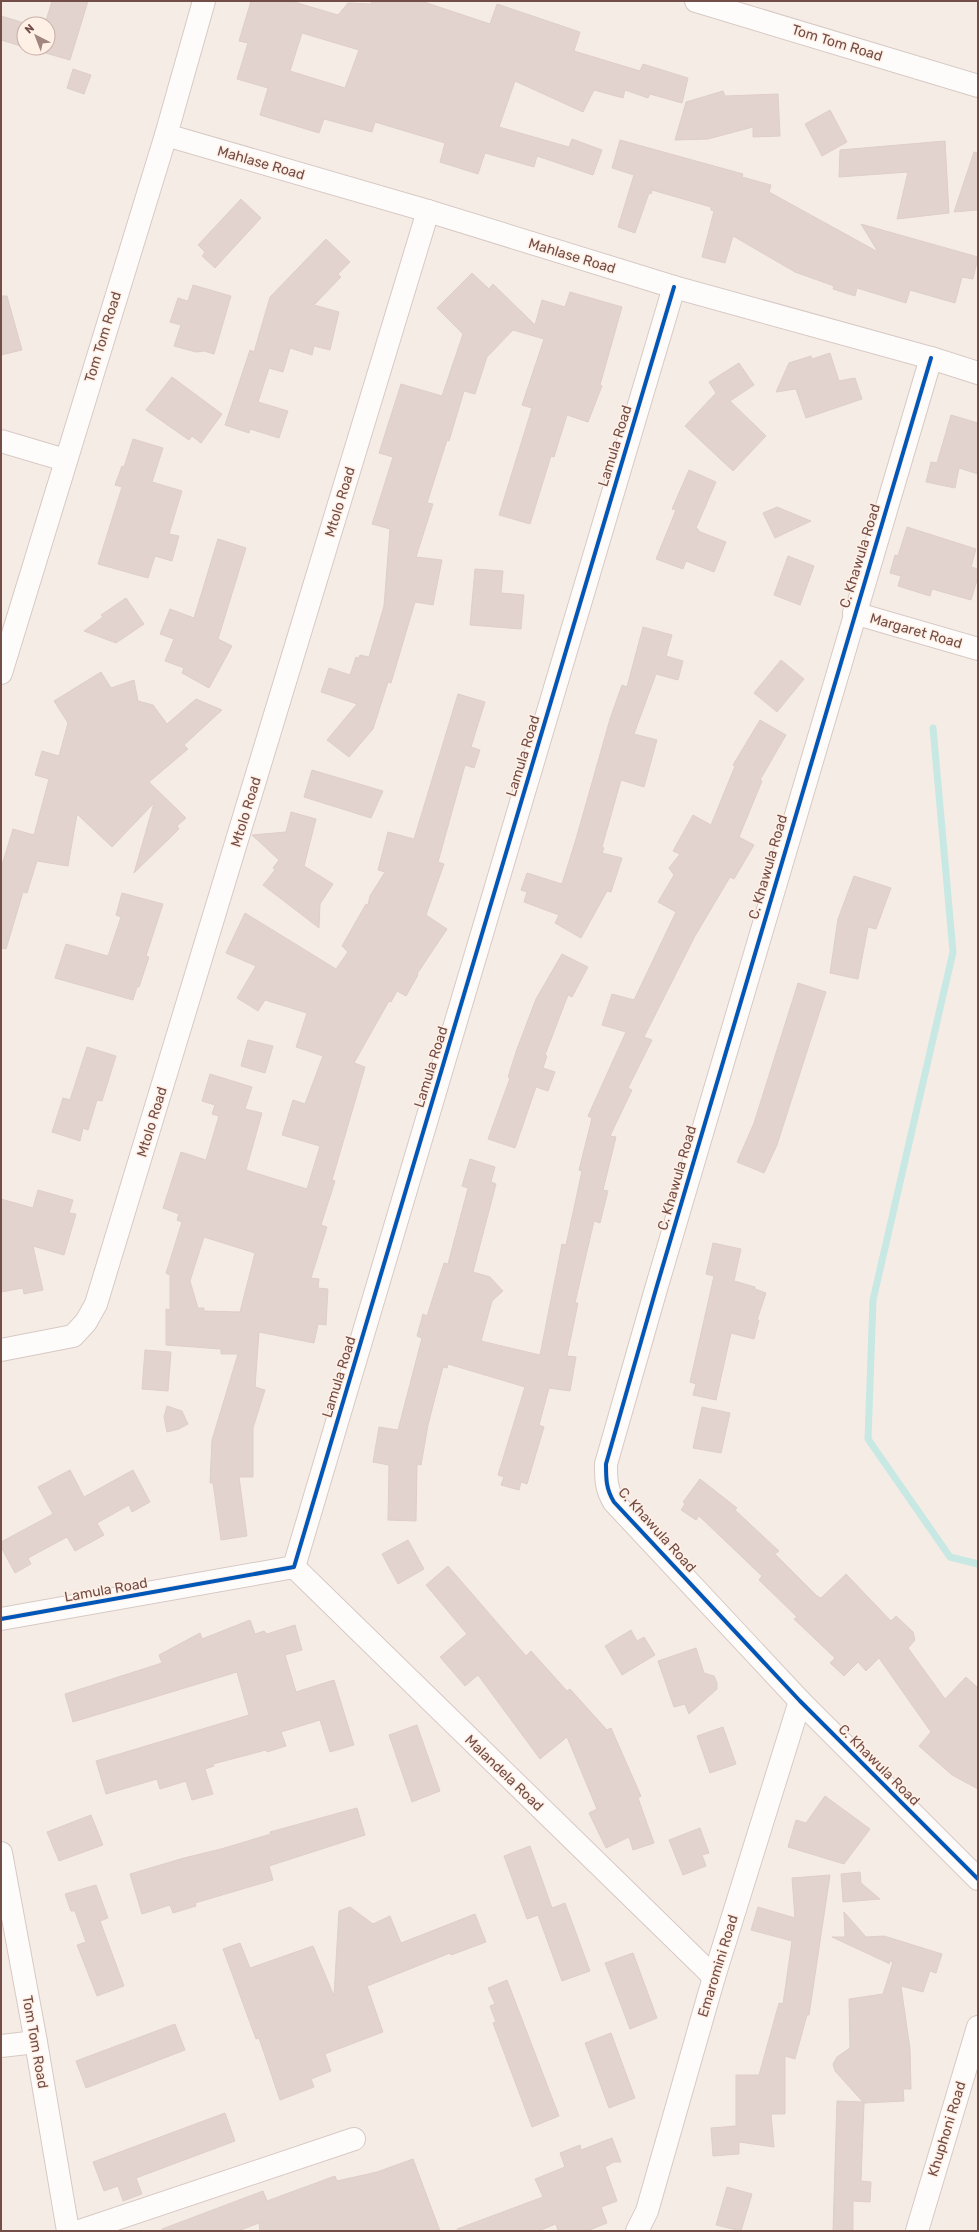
<svg xmlns="http://www.w3.org/2000/svg" width="979" height="2232" font-family="Rubik,sans-serif">
<rect width="100%" height="100%" fill="#f6ece6"/>
<g fill="none" stroke-linecap="round" stroke-linejoin="round">
<path stroke="#c8e8e3" stroke-width="7" d="M 933,728 L 953,952 L 873,1300 L 868,1439 L 950,1557 L 978,1564"/>
</g>
<g fill="#e2d3ce" stroke="#dfcec9" fill-rule="evenodd">
<path d="M 52,1 L 88,1 L 70,60 L 28,48 L 48,48 L 48,24 L 45,24 Z"/>
<path d="M 251,1 L 291,1 L 338,15 L 348,3 L 371,4 L 372,1 L 421,1 L 490,24 L 497,4 L 580,32 L 574,51 L 640,71 L 643,64 L 688,78 L 682,103 L 650,94 L 648,98 L 625,90 L 623,98 L 594,90 L 583,112 L 515,81 L 499,127 L 569,147 L 572,139 L 602,150 L 593,175 L 537,156 L 534,167 L 485,153 L 478,174 L 440,162 L 445,143 L 375,122 L 372,132 L 324,119 L 319,133 L 260,115 L 268,88 L 237,79 L 248,43 L 239,41 ZM 302,33 L 359,50 L 345,88 L 290,71 Z"/>
<path d="M 1,16 L 28,24 L 24,24 L 24,47 L 1,40 Z"/>
<path d="M 73,69 L 91,75 L 84,94 L 67,88 Z"/>
<path d="M 723,91 L 725,96 L 778,94 L 780,136 L 753,137 L 753,127 L 708,139 L 675,140 L 686,102 Z"/>
<path d="M 830,110 L 847,142 L 822,156 L 805,124 Z"/>
<path d="M 620,140 L 743,174 L 742,177 L 771,185 L 769,192 L 878,252 L 861,224 L 978,257 L 973,279 L 962,277 L 955,303 L 910,290 L 906,303 L 857,288 L 855,296 L 833,289 L 834,286 L 795,272 L 733,236 L 725,263 L 702,257 L 714,211 L 711,210 L 711,207 L 652,190 L 651,194 L 649,193 L 635,233 L 618,227 L 634,175 L 612,168 Z"/>
<path d="M 945,141 L 949,213 L 897,219 L 908,172 L 839,177 L 840,150 Z"/>
<path d="M 974,152 L 978,153 L 978,210 L 954,212 Z"/>
<path d="M 241,199 L 261,218 L 215,268 L 202,256 L 205,252 L 198,245 Z"/>
<path d="M 326,239 L 350,262 L 338,274 L 341,277 L 314,305 L 339,312 L 330,350 L 314,346 L 312,355 L 290,348 L 283,372 L 269,368 L 258,402 L 288,411 L 279,438 L 250,429 L 249,433 L 225,425 L 250,350 L 254,352 L 270,297 Z"/>
<path d="M 472,273 L 489,289 L 493,284 L 535,325 L 542,300 L 565,307 L 570,292 L 622,307 L 600,385 L 602,386 L 588,422 L 567,415 L 554,457 L 551,456 L 530,524 L 499,515 L 532,408 L 522,405 L 544,339 L 513,330 L 487,357 L 475,394 L 464,391 L 449,441 L 447,440 L 427,503 L 433,504 L 416,557 L 442,560 L 433,605 L 415,602 L 391,683 L 388,682 L 373,729 L 349,757 L 327,740 L 357,704 L 321,692 L 329,668 L 350,675 L 356,657 L 359,658 L 360,655 L 369,657 L 384,606 L 390,529 L 372,524 L 393,457 L 379,453 L 401,384 L 442,396 L 463,334 L 437,308 Z"/>
<path d="M 193,285 L 231,296 L 214,354 L 204,351 L 196,352 L 174,346 L 181,325 L 170,322 L 178,298 L 188,301 Z"/>
<path d="M 1,296 L 7,296 L 22,350 L 1,355 Z"/>
<path d="M 830,353 L 839,381 L 855,378 L 862,399 L 806,418 L 796,389 L 776,392 L 789,363 L 811,356 L 812,359 Z"/>
<path d="M 739,363 L 754,385 L 730,401 L 766,436 L 733,471 L 685,426 L 716,393 L 709,382 Z"/>
<path d="M 172,377 L 222,414 L 201,443 L 192,436 L 189,440 L 146,410 Z"/>
<path d="M 951,415 L 978,423 L 978,474 L 959,468 L 955,488 L 926,482 L 931,462 L 937,463 Z"/>
<path d="M 133,439 L 163,448 L 152,482 L 182,491 L 169,534 L 179,536 L 172,561 L 155,556 L 148,578 L 98,564 L 122,487 L 115,485 L 122,466 L 124,467 Z"/>
<path d="M 689,470 L 716,482 L 696,528 L 699,530 L 698,531 L 726,542 L 714,572 L 686,561 L 683,569 L 656,559 L 676,510 L 672,509 Z"/>
<path d="M 777,507 L 811,521 L 775,538 L 763,513 Z"/>
<path d="M 907,527 L 976,549 L 971,567 L 978,569 L 978,577 L 971,600 L 932,589 L 930,596 L 898,586 L 901,576 L 890,573 L 895,555 L 898,556 Z"/>
<path d="M 218,539 L 246,548 L 218,639 L 232,646 L 209,688 L 182,673 L 184,668 L 165,661 L 174,639 L 160,634 L 170,609 L 194,618 Z"/>
<path d="M 788,556 L 814,566 L 800,605 L 774,595 Z"/>
<path d="M 475,569 L 503,571 L 501,593 L 524,595 L 521,629 L 470,625 Z"/>
<path d="M 126,598 L 144,624 L 116,643 L 84,631 L 103,617 L 101,615 Z"/>
<path d="M 643,627 L 672,635 L 666,656 L 683,661 L 678,680 L 656,674 L 634,734 L 657,740 L 644,787 L 621,780 L 602,847 L 604,848 L 602,853 L 622,858 L 611,892 L 607,891 L 581,938 L 555,923 L 559,915 L 524,902 L 527,892 L 521,890 L 527,873 L 562,884 L 576,839 L 610,719 L 622,685 L 627,687 Z"/>
<path d="M 781,660 L 804,679 L 777,712 L 754,693 Z"/>
<path d="M 101,672 L 111,688 L 134,680 L 138,701 L 153,705 L 167,724 L 196,699 L 222,710 L 184,745 L 188,749 L 149,782 L 186,818 L 177,826 L 179,829 L 134,873 L 154,803 L 112,847 L 77,814 L 68,866 L 37,861 L 27,893 L 23,892 L 6,949 L 1,948 L 1,868 L 13,829 L 34,835 L 49,779 L 35,775 L 42,751 L 59,756 L 68,723 L 54,701 Z"/>
<path d="M 458,694 L 485,702 L 471,747 L 480,750 L 474,768 L 465,765 L 438,862 L 444,864 L 426,915 L 447,929 L 417,974 L 418,975 L 406,996 L 397,991 L 391,1002 L 389,1001 L 354,1063 L 365,1067 L 332,1180 L 335,1181 L 321,1225 L 327,1227 L 311,1278 L 319,1279 L 318,1288 L 328,1289 L 326,1325 L 318,1324 L 314,1343 L 259,1332 L 255,1387 L 265,1390 L 253,1428 L 253,1477 L 239,1477 L 247,1536 L 221,1540 L 213,1483 L 210,1483 L 212,1440 L 238,1354 L 221,1354 L 221,1349 L 166,1345 L 166,1309 L 170,1310 L 170,1275 L 166,1273 L 182,1222 L 177,1220 L 179,1214 L 163,1208 L 181,1152 L 206,1160 L 219,1116 L 212,1114 L 215,1105 L 202,1101 L 210,1074 L 252,1087 L 245,1109 L 262,1113 L 246,1170 L 307,1189 L 320,1146 L 282,1135 L 293,1100 L 305,1104 L 323,1056 L 296,1047 L 307,1013 L 265,1000 L 258,1011 L 237,998 L 256,966 L 226,953 L 245,913 L 336,969 L 348,952 L 342,946 L 366,904 L 368,905 L 370,896 L 385,872 L 378,870 L 388,832 L 414,839 ZM 204,1237 L 255,1253 L 240,1312 L 204,1311 L 204,1308 L 198,1308 L 190,1281 Z"/>
<path d="M 760,720 L 786,735 L 760,780 L 762,781 L 739,837 L 754,845 L 734,879 L 730,877 L 695,936 L 644,1037 L 652,1040 L 628,1088 L 632,1090 L 610,1136 L 616,1137 L 603,1190 L 608,1191 L 600,1223 L 594,1221 L 575,1303 L 578,1303 L 567,1356 L 576,1357 L 570,1391 L 549,1388 L 539,1425 L 544,1427 L 527,1484 L 521,1482 L 519,1490 L 501,1485 L 504,1477 L 498,1475 L 525,1387 L 448,1364 L 447,1368 L 443,1367 L 428,1425 L 421,1465 L 417,1464 L 416,1521 L 388,1520 L 389,1465 L 373,1462 L 379,1427 L 398,1430 L 422,1338 L 417,1336 L 423,1314 L 427,1316 L 444,1263 L 448,1264 L 468,1188 L 462,1186 L 470,1159 L 495,1167 L 491,1182 L 496,1184 L 473,1272 L 490,1277 L 503,1291 L 492,1301 L 481,1341 L 540,1355 L 562,1244 L 566,1245 L 582,1171 L 579,1170 L 592,1118 L 588,1116 L 626,1032 L 602,1025 L 612,994 L 634,1000 L 676,912 L 658,902 L 674,875 L 669,868 L 680,854 L 673,851 L 693,815 L 711,825 L 735,766 L 733,765 Z"/>
<path d="M 312,770 L 383,791 L 371,818 L 304,797 Z"/>
<path d="M 291,812 L 316,819 L 304,866 L 333,884 L 320,904 L 319,928 L 263,885 L 275,870 L 273,868 L 279,860 L 252,835 L 286,832 Z"/>
<path d="M 854,876 L 891,888 L 876,929 L 868,927 L 858,979 L 830,973 L 838,919 Z"/>
<path d="M 122,893 L 163,904 L 146,956 L 149,957 L 139,987 L 137,987 L 133,1000 L 55,978 L 66,944 L 108,956 L 121,917 L 116,915 Z"/>
<path d="M 562,954 L 588,967 L 572,997 L 568,995 L 545,1055 L 547,1056 L 543,1068 L 555,1072 L 548,1091 L 536,1087 L 515,1148 L 488,1139 L 510,1078 L 508,1077 L 517,1049 L 536,999 Z"/>
<path d="M 798,983 L 826,992 L 777,1145 L 764,1173 L 737,1162 L 754,1123 Z"/>
<path d="M 248,1040 L 273,1046 L 265,1073 L 241,1066 Z"/>
<path d="M 87,1047 L 116,1056 L 102,1101 L 97,1100 L 88,1130 L 83,1128 L 80,1141 L 52,1132 L 63,1098 L 70,1100 Z"/>
<path d="M 38,1190 L 73,1200 L 69,1213 L 76,1214 L 64,1255 L 33,1246 L 43,1290 L 24,1294 L 23,1288 L 1,1292 L 1,1199 L 33,1208 Z"/>
<path d="M 713,1243 L 741,1249 L 734,1281 L 755,1287 L 755,1289 L 766,1293 L 757,1320 L 759,1320 L 754,1339 L 731,1333 L 716,1400 L 693,1395 L 696,1384 L 690,1382 L 714,1276 L 706,1274 Z"/>
<path d="M 145,1350 L 171,1352 L 168,1391 L 142,1389 Z"/>
<path d="M 167,1406 L 182,1411 L 188,1424 L 179,1429 L 167,1432 L 164,1417 Z"/>
<path d="M 702,1407 L 730,1413 L 721,1453 L 693,1448 Z"/>
<path d="M 70,1470 L 84,1497 L 133,1470 L 150,1502 L 132,1512 L 129,1505 L 97,1523 L 104,1535 L 75,1551 L 67,1537 L 28,1558 L 31,1564 L 15,1573 L 1,1547 L 1,1542 L 53,1514 L 38,1487 Z"/>
<path d="M 700,1479 L 737,1508 L 735,1510 L 779,1551 L 775,1554 L 817,1596 L 821,1598 L 846,1574 L 891,1621 L 896,1616 L 913,1632 L 915,1640 L 908,1648 L 945,1699 L 966,1677 L 978,1688 L 978,1789 L 952,1775 L 919,1746 L 931,1732 L 879,1658 L 866,1671 L 858,1662 L 844,1676 L 830,1663 L 835,1658 L 794,1619 L 797,1617 L 759,1580 L 762,1576 L 699,1516 L 696,1520 L 681,1510 L 685,1504 L 683,1502 Z"/>
<path d="M 408,1540 L 424,1569 L 398,1584 L 382,1554 Z"/>
<path d="M 448,1566 L 526,1656 L 531,1651 L 567,1691 L 570,1689 L 607,1730 L 611,1728 L 641,1796 L 638,1798 L 654,1843 L 633,1850 L 629,1837 L 606,1848 L 589,1813 L 597,1809 L 567,1737 L 540,1759 L 478,1675 L 465,1686 L 440,1657 L 467,1634 L 426,1585 Z"/>
<path d="M 250,1620 L 255,1634 L 264,1631 L 267,1634 L 295,1625 L 302,1650 L 285,1655 L 296,1692 L 334,1680 L 354,1745 L 330,1752 L 320,1720 L 281,1732 L 286,1746 L 267,1752 L 266,1750 L 213,1764 L 214,1766 L 205,1769 L 213,1794 L 192,1800 L 186,1781 L 160,1789 L 157,1779 L 106,1794 L 96,1761 L 249,1715 L 237,1672 L 73,1722 L 65,1694 L 162,1663 L 159,1655 L 200,1633 L 202,1639 Z"/>
<path d="M 631,1630 L 637,1641 L 644,1637 L 655,1655 L 622,1675 L 605,1646 Z"/>
<path d="M 696,1648 L 704,1673 L 714,1676 L 717,1683 L 717,1689 L 689,1714 L 685,1704 L 674,1707 L 658,1661 Z"/>
<path d="M 417,1725 L 440,1791 L 412,1802 L 389,1735 Z"/>
<path d="M 723,1727 L 736,1764 L 710,1773 L 697,1736 Z"/>
<path d="M 825,1796 L 870,1829 L 844,1864 L 788,1847 L 796,1820 L 806,1823 Z"/>
<path d="M 357,1808 L 365,1835 L 269,1866 L 273,1880 L 195,1903 L 196,1906 L 173,1913 L 170,1905 L 142,1914 L 130,1874 L 184,1858 L 221,1849 L 271,1834 L 270,1832 Z"/>
<path d="M 91,1815 L 103,1845 L 59,1861 L 47,1832 Z"/>
<path d="M 700,1828 L 709,1853 L 702,1855 L 706,1866 L 683,1875 L 669,1840 Z"/>
<path d="M 530,1846 L 552,1908 L 565,1903 L 590,1971 L 562,1981 L 538,1915 L 527,1919 L 504,1856 Z"/>
<path d="M 860,1872 L 861,1883 L 880,1899 L 843,1902 L 841,1874 Z"/>
<path d="M 830,1875 L 809,2015 L 807,2015 L 795,2059 L 785,2056 L 785,2114 L 771,2114 L 774,2147 L 739,2142 L 739,2154 L 713,2156 L 711,2128 L 736,2126 L 736,2075 L 759,2075 L 779,2003 L 783,2004 L 792,1941 L 751,1930 L 758,1907 L 795,1918 L 792,1878 Z"/>
<path d="M 96,1885 L 108,1918 L 100,1921 L 124,1986 L 97,1996 L 77,1945 L 86,1942 L 75,1911 L 71,1911 L 65,1894 Z"/>
<path d="M 350,1907 L 373,1924 L 390,1916 L 401,1943 L 475,1914 L 486,1942 L 451,1955 L 450,1953 L 367,1986 L 383,2032 L 325,2054 L 331,2071 L 311,2079 L 314,2087 L 280,2100 L 259,2038 L 256,2039 L 223,1949 L 240,1943 L 250,1968 L 313,1946 L 334,1996 L 339,1911 Z"/>
<path d="M 844,1912 L 866,1937 L 884,1936 L 942,1954 L 936,1973 L 930,1971 L 923,1992 L 901,1986 L 910,2049 L 911,2089 L 903,2089 L 904,2101 L 864,2103 L 861,2181 L 871,2182 L 870,2202 L 853,2201 L 853,2231 L 833,2231 L 837,2101 L 863,2102 L 835,2071 L 833,2064 L 837,2057 L 850,2048 L 849,1999 L 883,1994 L 893,1962 L 888,1961 L 890,1964 L 832,1937 L 845,1937 Z"/>
<path d="M 633,1953 L 657,2018 L 630,2029 L 605,1963 Z"/>
<path d="M 507,1980 L 559,2116 L 532,2127 L 493,2023 L 496,2022 L 490,2006 L 495,2004 L 488,1988 Z"/>
<path d="M 175,2024 L 185,2050 L 86,2088 L 76,2061 Z"/>
<path d="M 611,2033 L 635,2098 L 609,2108 L 585,2043 Z"/>
<path d="M 225,2113 L 235,2141 L 136,2178 L 142,2194 L 123,2201 L 118,2186 L 104,2191 L 93,2162 Z"/>
<path d="M 612,2138 L 621,2162 L 614,2162 L 605,2167 L 617,2201 L 601,2207 L 607,2223 L 587,2231 L 558,2231 L 556,2224 L 538,2231 L 458,2231 L 457,2229 L 543,2197 L 535,2179 L 565,2167 L 560,2153 L 580,2145 L 581,2150 Z"/>
<path d="M 413,2159 L 440,2231 L 260,2231 L 259,2223 L 238,2231 L 163,2231 L 162,2229 L 263,2191 L 267,2201 L 335,2176 L 337,2181 L 377,2172 Z"/>
<path d="M 727,2187 L 752,2194 L 741,2231 L 716,2225 Z"/>
</g>
<g fill="none" stroke-linecap="round" stroke-linejoin="round">
<defs>
<g id="minor">
<path d="M 696,1 L 978,86"/>
<path d="M 166,135 L 428,211 L 674,287 L 931,358 L 978,373"/>
<path d="M 931,358 L 656,1289 L 606,1464 C 606,1479 606,1489 614,1502 L 800,1701 L 978,1879"/>
<path d="M 1,441 L 65,460"/>
<path d="M 854,613 L 978,649"/>
<path d="M 1,673 L 166,135 L 204,1"/>
<path d="M 1,1350 L 73,1336 L 86,1322 L 96,1304 L 428,211"/>
<path d="M 294,1567 L 714,1977"/>
<path d="M 1,1619 L 294,1567 L 674,287"/>
<path d="M 1,1853 L 36,2042 L 68,2231"/>
<path d="M 1,2046 L 36,2042"/>
<path d="M 80,2231 L 354,2139"/>
<path d="M 637,2231 L 647,2211 L 714,1977 L 800,1701"/>
<path d="M 917,2231 L 978,2027"/>
</g>
</defs>
<use href="#minor" stroke="#d7c9c4" stroke-width="24"/>
<use href="#minor" stroke="#fefcfb" stroke-width="22"/>
<defs>
<g id="cycleway">
<path d="M 931,358 L 656,1289 L 606,1464 C 606,1479 606,1489 614,1502 L 800,1701 L 978,1879"/>
<path d="M 1,1619 L 294,1567 L 674,287"/>
</g>
</defs>
<use href="#cycleway" stroke="#fff0e6" stroke-width="6"/>
<use href="#cycleway" stroke="#0057b8" stroke-width="4"/>
</g>
<g text-anchor="middle" dominant-baseline="central" stroke-width="3" stroke-linejoin="round" paint-order="stroke">
<g font-size="14" fill="#734d47" stroke="#fff0e6">
<text transform="translate(837 43) rotate(17)">Tom Tom Road</text>
<text transform="translate(261 163) rotate(16)">Mahlase Road</text>
<text transform="translate(572 256) rotate(17)">Mahlase Road</text>
<text transform="translate(103 337) rotate(-73)">Tom Tom Road</text>
<text transform="translate(615 446) rotate(-73)">Lamula Road</text>
<text transform="translate(340 502) rotate(-73)">Mtolo Road</text>
<text transform="translate(860 556) rotate(-73)">C. Khawula Road</text>
<text transform="translate(916 631) rotate(16)">Margaret Road</text>
<text transform="translate(523 756) rotate(-73)">Lamula Road</text>
<text transform="translate(246 812) rotate(-73)">Mtolo Road</text>
<text transform="translate(768 867) rotate(-74)">C. Khawula Road</text>
<text transform="translate(431 1067) rotate(-73)">Lamula Road</text>
<text transform="translate(152 1122) rotate(-73)">Mtolo Road</text>
<text transform="translate(677 1178) rotate(-74)">C. Khawula Road</text>
<text transform="translate(339 1377) rotate(-73)">Lamula Road</text>
<text transform="translate(657 1530) rotate(48)">C. Khawula Road</text>
<text transform="translate(106 1590) rotate(-10)">Lamula Road</text>
<text transform="translate(879 1765) rotate(45)">C. Khawula Road</text>
<text transform="translate(504 1773) rotate(44)">Malandela Road</text>
<text transform="translate(718 1966) rotate(-73)">Emaromini Road</text>
<text transform="translate(35 2042) rotate(80)">Tom Tom Road</text>
<text transform="translate(947 2129) rotate(-73)">Khuphoni Road</text>
</g>
</g>
<rect width="979" height="2232" fill="none" stroke="#734d47" stroke-width="4"/>
<g transform="translate(36 36) rotate(318)"><circle r="19" fill="#fff0e6" stroke="#c7afa6"/>
<path d="M0-3L7 15L0 10L-7 15Z" fill="#a1857f"/>
<text y="-6" font-size="11" font-weight="bold" text-anchor="middle" fill="#734d47">N</text>
</g>
</svg>
